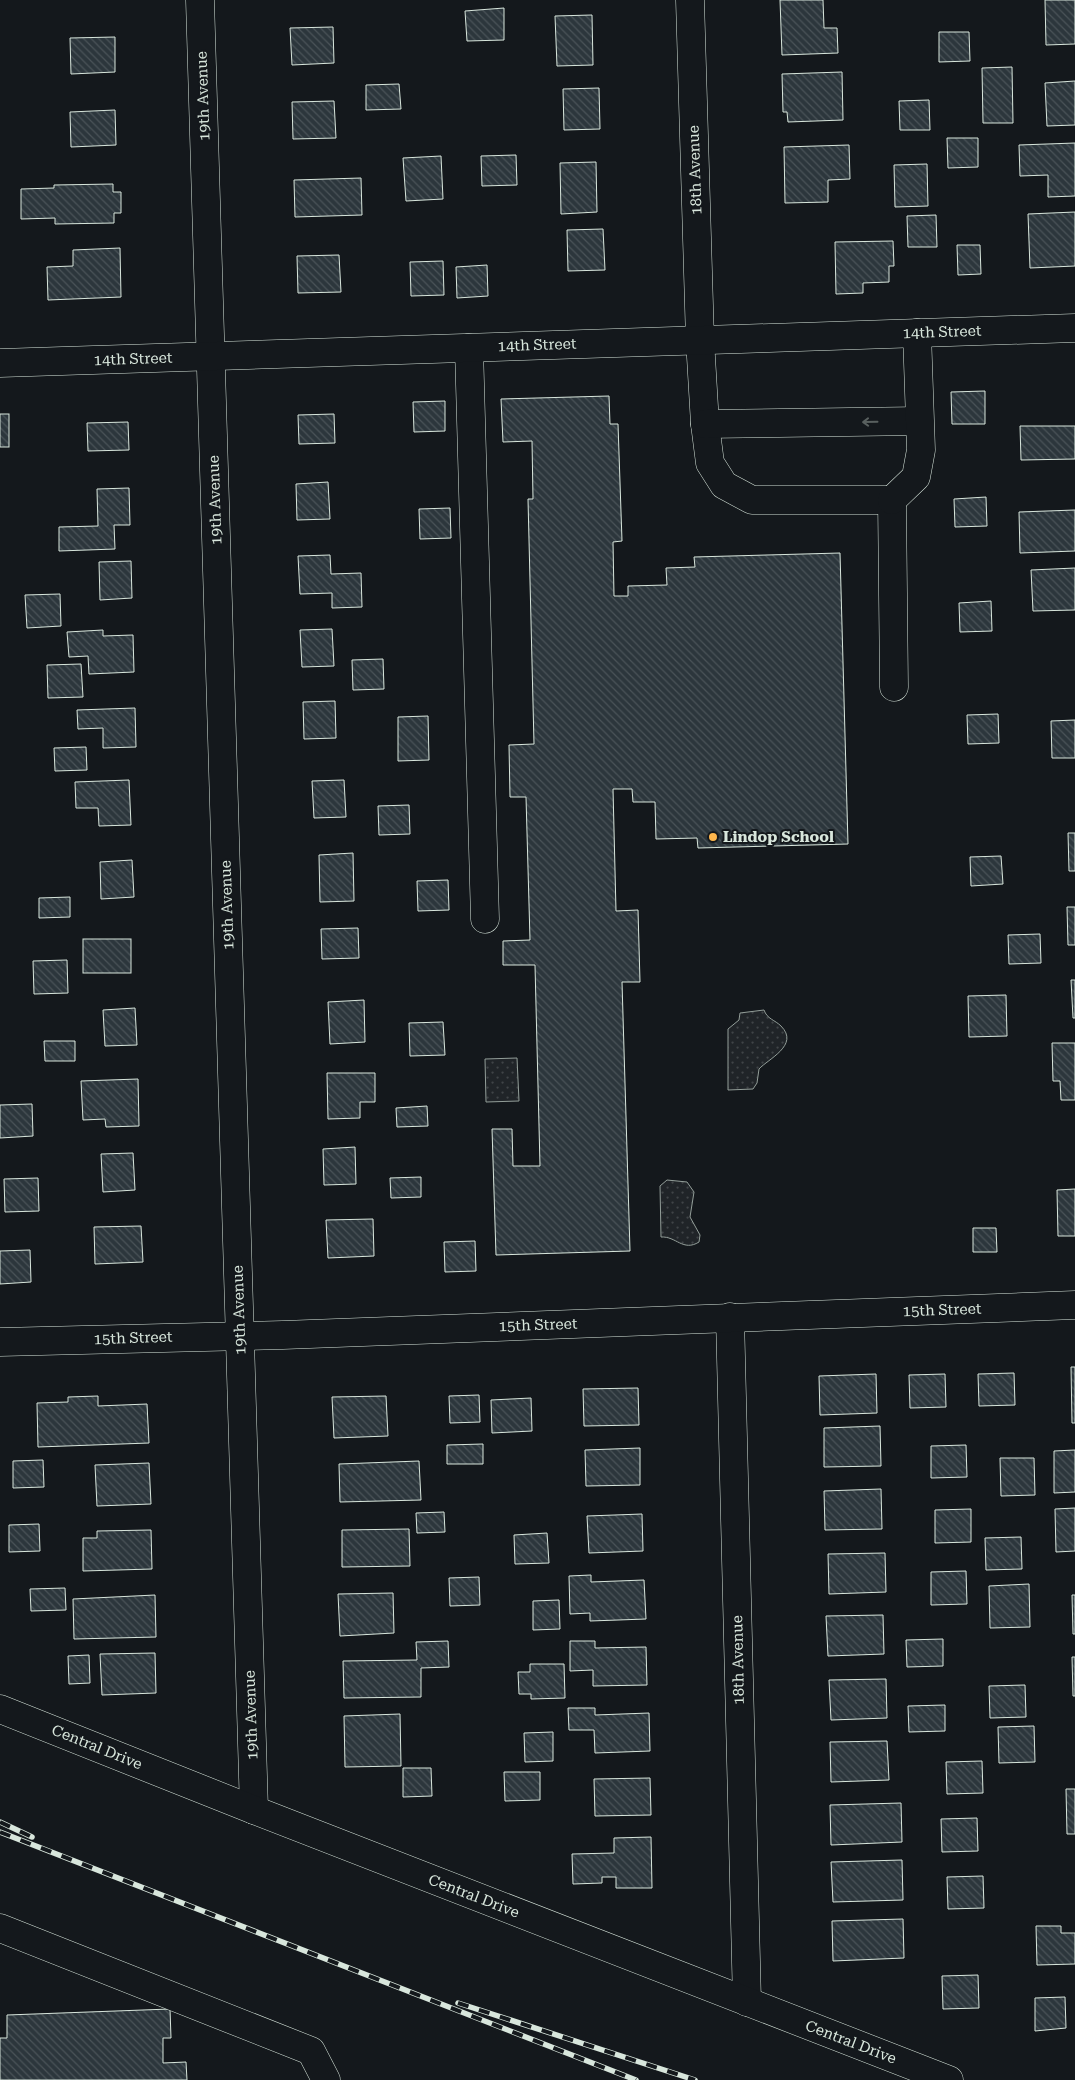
<svg xmlns="http://www.w3.org/2000/svg" width="1075" height="2080" font-family="'Roboto Serif',serif">
<defs>
<pattern id="park-dots" width="8" height="8" patternUnits="userSpaceOnUse" patternTransform="scale(1.25)"><rect width="8" height="8" fill="#202428"/><path d="M2 2h.1M6 6h.1" fill="none" stroke="#404447" stroke-width="1.8" stroke-linecap="round"/></pattern>
<pattern id="building-back-hatch" width="6" height="6" patternUnits="userSpaceOnUse" patternTransform="scale(1.25)"><rect width="6" height="6" fill="#2c363c"/><path d="M-1 5l2 2M0 0l6 6M5-1l2 2" fill="none" stroke="#4a5358"/></pattern>
</defs>
<rect width="100%" height="100%" fill="#14181c"/>
<g fill="url(#park-dots)" stroke="#939e99">
<path d="M 764,1010 C 767,1019 775,1020 781,1026 C 800,1045 768,1059 759,1069 L 757,1083 L 753,1089 L 728,1090 L 728,1029 L 739,1020 L 740,1013 Z"/>
<path d="M 517,1058 L 519,1101 L 486,1102 L 485,1059 Z"/>
<path d="M 667,1180 L 687,1182 L 694,1192 L 690,1217 L 700,1235 L 699,1242 C 683,1252 676,1236 661,1237 L 660,1186 Z"/>
</g>
<g fill="url(#building-back-hatch)" stroke="#d8e6dc">
<path d="M 780,0 L 823,0 L 824,28 L 837,28 L 838,53 L 782,55 Z"/>
<path d="M 1045,0 L 1075,0 L 1075,44 L 1046,45 Z"/>
<path d="M 504,8 L 504,40 L 467,41 L 465,11 Z"/>
<path d="M 592,15 L 593,65 L 557,66 L 555,16 Z"/>
<path d="M 333,27 L 334,63 L 292,65 L 290,28 Z"/>
<path d="M 939,32 L 969,32 L 970,61 L 939,62 Z"/>
<path d="M 115,37 L 115,72 L 71,74 L 70,38 Z"/>
<path d="M 1012,67 L 1013,123 L 983,123 L 982,68 Z"/>
<path d="M 842,72 L 843,120 L 788,122 L 787,112 L 783,112 L 782,74 Z"/>
<path d="M 1075,81 L 1075,125 L 1047,126 L 1045,83 Z"/>
<path d="M 399,84 L 401,109 L 366,110 L 366,85 Z"/>
<path d="M 599,88 L 600,129 L 564,130 L 563,89 Z"/>
<path d="M 929,100 L 930,130 L 900,130 L 899,101 Z"/>
<path d="M 334,101 L 336,138 L 293,139 L 292,102 Z"/>
<path d="M 115,110 L 116,145 L 71,147 L 70,112 Z"/>
<path d="M 947,138 L 978,138 L 978,167 L 948,168 Z"/>
<path d="M 1075,143 L 1075,196 L 1048,197 L 1048,175 L 1020,176 L 1019,145 Z"/>
<path d="M 849,145 L 850,179 L 828,180 L 828,202 L 785,203 L 784,147 Z"/>
<path d="M 516,155 L 517,185 L 482,186 L 481,156 Z"/>
<path d="M 441,156 L 443,199 L 406,201 L 403,158 Z"/>
<path d="M 596,162 L 597,212 L 561,214 L 560,163 Z"/>
<path d="M 927,164 L 928,206 L 895,207 L 894,165 Z"/>
<path d="M 361,178 L 362,215 L 295,217 L 294,180 Z"/>
<path d="M 113,184 L 113,192 L 121,192 L 121,213 L 114,213 L 114,223 L 55,224 L 55,218 L 21,219 L 21,189 L 54,188 L 54,185 Z"/>
<path d="M 1075,212 L 1075,266 L 1030,268 L 1028,214 Z"/>
<path d="M 936,215 L 937,247 L 908,247 L 907,216 Z"/>
<path d="M 603,229 L 605,270 L 568,271 L 567,230 Z"/>
<path d="M 893,241 L 894,266 L 889,266 L 889,282 L 863,283 L 863,293 L 836,294 L 835,242 Z"/>
<path d="M 957,245 L 980,245 L 981,274 L 958,275 Z"/>
<path d="M 120,248 L 121,297 L 48,300 L 47,267 L 73,266 L 73,250 Z"/>
<path d="M 339,255 L 341,292 L 298,293 L 297,256 Z"/>
<path d="M 443,261 L 444,295 L 411,296 L 410,262 Z"/>
<path d="M 487,265 L 488,296 L 457,298 L 456,267 Z"/>
<path d="M 985,391 L 985,424 L 952,424 L 951,392 Z"/>
<path d="M 609,396 L 610,424 L 618,424 L 622,541 L 613,542 L 614,596 L 628,596 L 628,586 L 667,585 L 666,568 L 695,567 L 694,557 L 840,553 L 848,844 L 698,848 L 697,838 L 656,839 L 655,802 L 633,802 L 632,789 L 613,789 L 616,911 L 638,910 L 640,982 L 622,982 L 630,1251 L 496,1255 L 492,1129 L 512,1129 L 513,1166 L 540,1166 L 535,965 L 503,965 L 503,941 L 530,940 L 526,797 L 510,797 L 509,745 L 534,744 L 528,499 L 533,499 L 532,441 L 503,442 L 501,399 Z"/>
<path d="M 445,401 L 445,431 L 414,432 L 413,402 Z"/>
<rect x="0" y="414" width="9" height="33"/>
<path d="M 334,414 L 335,443 L 299,444 L 298,415 Z"/>
<path d="M 128,422 L 129,450 L 88,451 L 87,423 Z"/>
<path d="M 1020,426 L 1075,426 L 1075,459 L 1021,460 Z"/>
<path d="M 328,482 L 330,519 L 297,520 L 296,484 Z"/>
<path d="M 129,488 L 130,525 L 114,525 L 115,549 L 59,551 L 59,527 L 98,526 L 97,489 Z"/>
<path d="M 986,497 L 987,526 L 955,527 L 954,499 Z"/>
<path d="M 450,508 L 451,538 L 420,539 L 419,509 Z"/>
<path d="M 1075,510 L 1075,551 L 1020,553 L 1019,512 Z"/>
<path d="M 330,555 L 331,574 L 361,573 L 362,607 L 332,608 L 332,593 L 300,594 L 298,556 Z"/>
<path d="M 131,561 L 132,598 L 100,600 L 99,562 Z"/>
<path d="M 1075,568 L 1075,610 L 1033,611 L 1031,570 Z"/>
<path d="M 60,594 L 61,626 L 27,628 L 25,595 Z"/>
<path d="M 991,601 L 992,631 L 960,632 L 959,603 Z"/>
<path d="M 332,629 L 334,666 L 302,667 L 300,630 Z"/>
<path d="M 103,630 L 103,636 L 133,635 L 134,672 L 89,674 L 88,656 L 69,657 L 67,632 Z"/>
<path d="M 383,659 L 384,689 L 353,690 L 352,660 Z"/>
<path d="M 81,664 L 83,697 L 48,698 L 47,665 Z"/>
<path d="M 335,701 L 336,738 L 304,739 L 303,702 Z"/>
<path d="M 135,708 L 136,747 L 103,748 L 103,728 L 78,729 L 77,710 Z"/>
<path d="M 998,714 L 999,743 L 968,744 L 967,715 Z"/>
<path d="M 428,716 L 429,760 L 398,761 L 398,717 Z"/>
<path d="M 1075,720 L 1075,758 L 1052,758 L 1051,721 Z"/>
<path d="M 86,747 L 87,770 L 55,771 L 54,748 Z"/>
<path d="M 129,780 L 131,825 L 99,826 L 98,808 L 76,808 L 75,782 Z"/>
<path d="M 344,780 L 346,817 L 314,818 L 312,781 Z"/>
<path d="M 409,805 L 410,834 L 379,835 L 378,806 Z"/>
<path d="M 1068,833 L 1075,833 L 1075,871 L 1069,871 Z"/>
<path d="M 353,853 L 354,901 L 320,902 L 319,855 Z"/>
<path d="M 1001,856 L 1003,884 L 971,886 L 970,857 Z"/>
<path d="M 132,860 L 134,897 L 101,899 L 100,862 Z"/>
<path d="M 448,880 L 449,910 L 418,911 L 417,881 Z"/>
<path d="M 70,897 L 70,917 L 39,918 L 39,898 Z"/>
<path d="M 1067,907 L 1075,907 L 1075,945 L 1068,945 Z"/>
<path d="M 358,928 L 359,958 L 322,959 L 321,929 Z"/>
<path d="M 1040,934 L 1041,963 L 1009,964 L 1008,935 Z"/>
<rect x="83" y="939" width="48" height="34"/>
<path d="M 67,960 L 68,993 L 34,994 L 33,961 Z"/>
<path d="M 1071,980 L 1075,980 L 1075,1018 L 1073,1018 Z"/>
<path d="M 1006,995 L 1007,1036 L 969,1037 L 968,996 Z"/>
<path d="M 364,1000 L 365,1042 L 330,1044 L 328,1002 Z"/>
<path d="M 135,1008 L 137,1045 L 105,1046 L 103,1010 Z"/>
<path d="M 443,1022 L 445,1055 L 410,1056 L 409,1023 Z"/>
<path d="M 44,1041 L 75,1041 L 75,1061 L 45,1061 Z"/>
<path d="M 1052,1043 L 1075,1043 L 1075,1100 L 1061,1100 L 1060,1081 L 1053,1081 Z"/>
<path d="M 327,1073 L 375,1073 L 375,1102 L 360,1102 L 360,1118 L 328,1119 Z"/>
<path d="M 138,1079 L 139,1126 L 106,1127 L 105,1119 L 83,1120 L 81,1081 Z"/>
<path d="M 32,1104 L 33,1136 L 0,1138 L 0,1105 Z"/>
<path d="M 427,1106 L 428,1126 L 397,1127 L 396,1108 Z"/>
<path d="M 355,1147 L 356,1184 L 324,1185 L 323,1149 Z"/>
<path d="M 133,1153 L 135,1190 L 103,1192 L 101,1154 Z"/>
<path d="M 421,1177 L 421,1197 L 391,1198 L 390,1178 Z"/>
<path d="M 38,1178 L 39,1211 L 5,1212 L 4,1179 Z"/>
<path d="M 1075,1189 L 1075,1236 L 1058,1236 L 1057,1190 Z"/>
<path d="M 373,1219 L 374,1256 L 328,1258 L 326,1220 Z"/>
<path d="M 141,1226 L 143,1262 L 95,1264 L 94,1227 Z"/>
<path d="M 973,1228 L 996,1228 L 997,1252 L 973,1252 Z"/>
<path d="M 475,1241 L 476,1271 L 445,1272 L 444,1242 Z"/>
<path d="M 30,1250 L 31,1282 L 0,1284 L 0,1251 Z"/>
<path d="M 1071,1367 L 1075,1367 L 1075,1423 L 1072,1423 Z"/>
<path d="M 1014,1373 L 1015,1405 L 979,1406 L 978,1374 Z"/>
<path d="M 876,1374 L 877,1413 L 820,1415 L 819,1376 Z"/>
<path d="M 945,1374 L 946,1407 L 910,1408 L 909,1375 Z"/>
<path d="M 638,1388 L 639,1425 L 584,1426 L 583,1389 Z"/>
<path d="M 479,1395 L 480,1422 L 450,1423 L 449,1396 Z"/>
<path d="M 98,1396 L 98,1406 L 147,1404 L 149,1443 L 38,1447 L 37,1403 L 68,1402 L 68,1397 Z"/>
<path d="M 386,1396 L 388,1436 L 334,1438 L 332,1397 Z"/>
<path d="M 531,1398 L 532,1431 L 492,1433 L 491,1400 Z"/>
<path d="M 880,1426 L 881,1466 L 824,1467 L 824,1428 Z"/>
<path d="M 483,1444 L 483,1464 L 447,1464 L 447,1445 Z"/>
<path d="M 966,1445 L 967,1477 L 931,1478 L 931,1446 Z"/>
<path d="M 640,1448 L 640,1485 L 586,1486 L 585,1450 Z"/>
<path d="M 1075,1450 L 1075,1492 L 1054,1493 L 1054,1451 Z"/>
<path d="M 1000,1458 L 1034,1458 L 1035,1495 L 1001,1496 Z"/>
<path d="M 43,1460 L 44,1487 L 13,1488 L 13,1461 Z"/>
<path d="M 419,1461 L 421,1500 L 340,1502 L 339,1464 Z"/>
<path d="M 149,1463 L 151,1504 L 97,1506 L 95,1465 Z"/>
<path d="M 881,1489 L 882,1529 L 825,1530 L 824,1491 Z"/>
<path d="M 1075,1508 L 1075,1551 L 1056,1552 L 1055,1509 Z"/>
<path d="M 971,1509 L 971,1542 L 935,1543 L 935,1510 Z"/>
<path d="M 444,1512 L 445,1532 L 417,1533 L 416,1513 Z"/>
<path d="M 642,1514 L 643,1551 L 589,1553 L 587,1516 Z"/>
<path d="M 39,1524 L 40,1551 L 9,1552 L 9,1525 Z"/>
<path d="M 409,1529 L 410,1566 L 342,1567 L 342,1530 Z"/>
<path d="M 151,1530 L 152,1569 L 83,1571 L 83,1538 L 97,1538 L 97,1531 Z"/>
<path d="M 547,1533 L 549,1563 L 515,1564 L 514,1535 Z"/>
<path d="M 1021,1537 L 1022,1569 L 986,1570 L 985,1538 Z"/>
<path d="M 885,1553 L 886,1592 L 829,1594 L 828,1554 Z"/>
<path d="M 966,1571 L 967,1604 L 931,1605 L 931,1572 Z"/>
<path d="M 591,1575 L 591,1582 L 644,1580 L 646,1619 L 590,1621 L 590,1613 L 570,1614 L 569,1576 Z"/>
<path d="M 479,1577 L 480,1605 L 450,1606 L 449,1578 Z"/>
<path d="M 1029,1584 L 1030,1627 L 990,1628 L 989,1586 Z"/>
<path d="M 65,1588 L 66,1610 L 31,1611 L 30,1589 Z"/>
<path d="M 393,1593 L 394,1633 L 340,1636 L 338,1594 Z"/>
<path d="M 155,1595 L 156,1637 L 74,1639 L 73,1599 Z"/>
<path d="M 1072,1595 L 1075,1595 L 1075,1634 L 1073,1634 Z"/>
<path d="M 559,1600 L 560,1629 L 533,1630 L 533,1601 Z"/>
<path d="M 883,1615 L 884,1654 L 828,1656 L 826,1616 Z"/>
<path d="M 943,1639 L 943,1666 L 907,1667 L 906,1640 Z"/>
<path d="M 448,1641 L 449,1667 L 421,1668 L 421,1697 L 344,1698 L 343,1661 L 417,1660 L 416,1642 Z"/>
<path d="M 570,1641 L 595,1641 L 595,1648 L 646,1647 L 647,1685 L 593,1686 L 593,1670 L 570,1671 Z"/>
<path d="M 155,1653 L 156,1693 L 102,1695 L 100,1654 Z"/>
<path d="M 89,1655 L 90,1683 L 69,1684 L 68,1656 Z"/>
<path d="M 1072,1657 L 1075,1657 L 1075,1696 L 1073,1696 Z"/>
<path d="M 530,1664 L 564,1664 L 565,1698 L 531,1699 L 531,1694 L 519,1694 L 518,1672 L 530,1672 Z"/>
<path d="M 886,1679 L 887,1718 L 831,1720 L 829,1680 Z"/>
<path d="M 1025,1685 L 1026,1717 L 990,1718 L 989,1686 Z"/>
<path d="M 945,1705 L 945,1731 L 909,1732 L 908,1706 Z"/>
<path d="M 568,1708 L 595,1708 L 595,1715 L 649,1713 L 650,1751 L 595,1753 L 594,1730 L 569,1730 Z"/>
<path d="M 400,1714 L 401,1766 L 345,1767 L 344,1716 Z"/>
<path d="M 1034,1726 L 1035,1762 L 999,1763 L 998,1727 Z"/>
<path d="M 553,1732 L 553,1761 L 525,1762 L 524,1733 Z"/>
<path d="M 887,1741 L 889,1780 L 831,1782 L 830,1742 Z"/>
<path d="M 982,1761 L 983,1793 L 947,1794 L 946,1762 Z"/>
<path d="M 403,1768 L 431,1768 L 432,1796 L 403,1797 Z"/>
<path d="M 504,1772 L 540,1772 L 540,1800 L 505,1801 Z"/>
<path d="M 650,1778 L 651,1815 L 595,1816 L 594,1779 Z"/>
<path d="M 1066,1789 L 1075,1789 L 1075,1834 L 1067,1834 Z"/>
<path d="M 901,1803 L 902,1842 L 831,1845 L 830,1805 Z"/>
<path d="M 977,1818 L 978,1851 L 942,1852 L 941,1819 Z"/>
<path d="M 651,1837 L 652,1888 L 616,1888 L 616,1877 L 602,1877 L 602,1883 L 573,1884 L 572,1854 L 614,1853 L 614,1838 Z"/>
<path d="M 902,1860 L 903,1900 L 833,1902 L 831,1862 Z"/>
<path d="M 983,1876 L 984,1908 L 948,1909 L 947,1877 Z"/>
<path d="M 903,1919 L 904,1958 L 833,1961 L 832,1921 Z"/>
<path d="M 1036,1926 L 1061,1926 L 1061,1933 L 1075,1933 L 1075,1964 L 1037,1965 Z"/>
<path d="M 978,1975 L 979,2008 L 943,2009 L 942,1976 Z"/>
<path d="M 1065,1997 L 1066,2028 L 1035,2031 L 1035,1998 Z"/>
<path d="M 170,2009 L 171,2038 L 163,2038 L 163,2063 L 186,2062 L 187,2080 L 0,2080 L 0,2038 L 7,2038 L 7,2015 Z"/>
</g>
<g fill="none" stroke-linecap="round" stroke-linejoin="round">
<defs>
<g id="minor">
<path d="M 200,0 L 254,1810"/>
<path d="M 690,0 L 700,340 L 705,424 L 710,463 L 724,485 L 752,500 L 892,500 L 894,687"/>
<path d="M 469,348 L 485,919"/>
<path d="M 0,363 L 1075,328"/>
<path d="M 705,424 L 919,421"/>
<path d="M 892,500 L 916,477 L 921,450 L 917,333"/>
<path d="M 730,1317 L 747,2002"/>
<path d="M 0,1342 L 283,1335 L 1075,1305"/>
<path d="M 0,1709 L 254,1810 L 949,2080"/>
<path d="M 0,1928 L 311,2051 L 326,2080"/>
</g>
</defs>
<use href="#minor" stroke="#d8e6dc" stroke-width="29"/>
<use href="#minor" stroke="#14181c" stroke-width="28"/>
<defs>
<g id="rail">
<path d="M 0,1822 L 32,1837"/>
<path d="M 0,1832 L 636,2080"/>
<path d="M 458,2003 L 695,2080"/>
</g>
</defs>
<use href="#rail" stroke="#d8e6dc" stroke-width="5.5"/>
<use href="#rail" stroke="#14181c" stroke-width="4" stroke-dasharray="11" stroke-linecap="butt"/>
</g>
<defs><path id="oneway-shaft" d="M-6 0H5M1.5-3L5.5 0L1.5 3" fill="none" stroke-width="1.6" stroke-linecap="round" stroke-linejoin="round" transform="scale(1.25)"/></defs>
<use stroke="#59605f" href="#oneway-shaft" transform="translate(870 422) rotate(179)"/>
<circle fill="#ffb74d" stroke="#14181c" stroke-width="2" cx="713" cy="837" r="5"/>
<g text-anchor="middle" dominant-baseline="central" stroke-width="4" stroke-linejoin="round" paint-order="stroke">
<g font-size="15" fill="#d8e6dc" stroke="#14181c">
<text transform="translate(203 96) rotate(-92)">19th Avenue</text>
<text transform="translate(695 170) rotate(-92)">18th Avenue</text>
<text transform="translate(942 332) rotate(-2)">14th Street</text>
<text transform="translate(537 345) rotate(-2)">14th Street</text>
<text transform="translate(133 359) rotate(-2)">14th Street</text>
<text transform="translate(215 500) rotate(-92)">19th Avenue</text>
<text transform="translate(227 905) rotate(-92)">19th Avenue</text>
<text transform="translate(239 1310) rotate(-92)">19th Avenue</text>
<text transform="translate(942 1310) rotate(-2)">15th Street</text>
<text transform="translate(538 1325) rotate(-2)">15th Street</text>
<text transform="translate(133 1338) rotate(-2)">15th Street</text>
<text transform="translate(738 1660) rotate(-91)">18th Avenue</text>
<text transform="translate(251 1715) rotate(-92)">19th Avenue</text>
<text transform="translate(97 1747) rotate(22)">Central Drive</text>
<text transform="translate(474 1896) rotate(21)">Central Drive</text>
<text transform="translate(851 2042) rotate(21)">Central Drive</text>
</g>
<g font-size="15" font-weight="bold" fill="#d8e6dc" stroke="#14181c" text-anchor="start">
<text x="723" y="837">Lindop School</text>
</g>
</g>
</svg>
